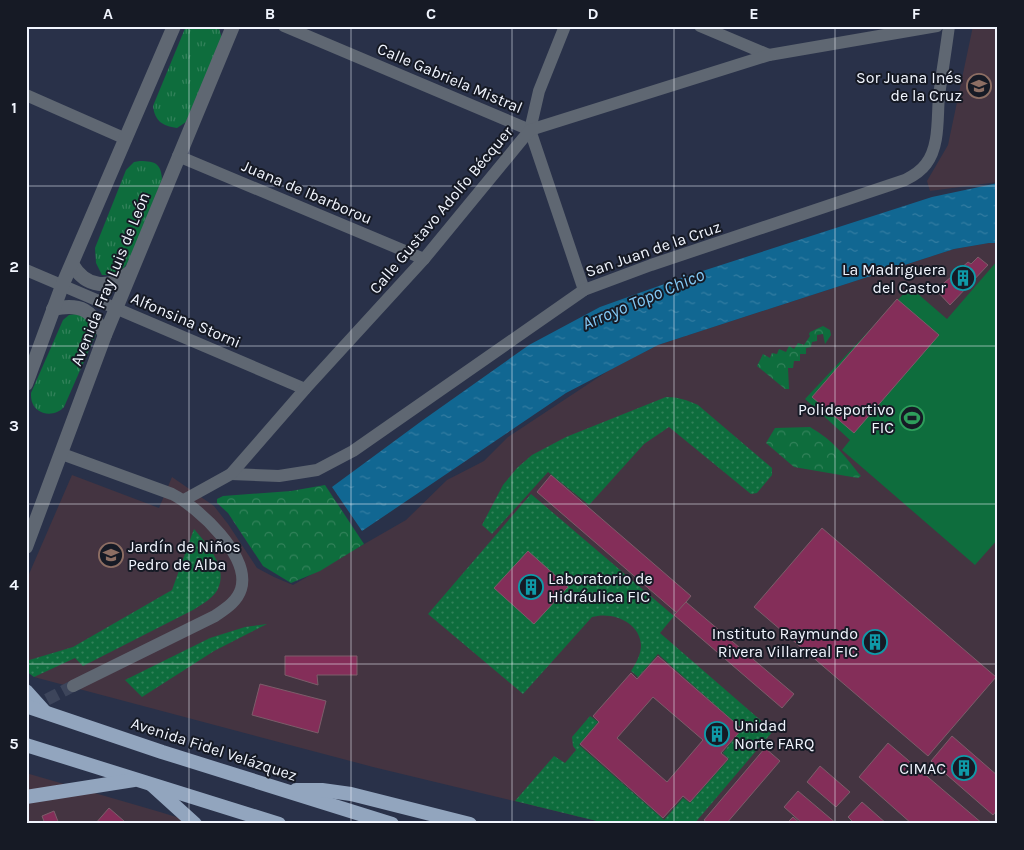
<svg xmlns="http://www.w3.org/2000/svg" width="1024" height="850" font-family="Karla,sans-serif">
<defs>
<pattern id="grass-tufts" width="24" height="20" patternUnits="userSpaceOnUse" patternTransform="scale(1.25)"><rect width="24" height="20" fill="#0e6d3d"/><path d="M3 7l-1-3M5 7V3M7 7l1-3M15 17l-1-3M17 17v-4M19 17l1-3" fill="none" stroke="#32825a"/></pattern>
<pattern id="forest-crowns" width="20" height="18" patternUnits="userSpaceOnUse" patternTransform="scale(1.25)"><rect width="20" height="18" fill="#0e6d3d"/><path d="M2 6a3 3 0 1 1 6 0M12 15a3 3 0 1 1 6 0" fill="none" stroke="#32825a"/></pattern>
<pattern id="garden-dots" width="8" height="8" patternUnits="userSpaceOnUse" patternTransform="scale(1.25)"><rect width="8" height="8" fill="#0e6d3d"/><path d="M2 2h.1M6 6h.1" fill="none" stroke="#32825a" stroke-width="1.8" stroke-linecap="round"/></pattern>
<pattern id="water-ripples" width="26" height="14" patternUnits="userSpaceOnUse" patternTransform="scale(1.25)"><rect width="26" height="14" fill="#116792"/><path d="M2 4q2-2 4 0t4 0M15 11q2-2 4 0t4 0" fill="none" stroke="#347da2"/></pattern>
</defs>
<rect width="100%" height="100%" fill="#293149"/>
<g fill="#443441">
<path d="M 973,26 L 998,26 L 998,182 L 930,191 L 927,181 L 948,145 Z"/>
<path d="M 989,243 L 998,243 L 998,824 L 609,824 L 373,767 L 34,677 L 26,671 L 26,581 L 72,475 L 159,508 L 172,477 L 214,506 L 228,524 L 257,568 L 274,577 L 293,585 L 406,520 L 447,480 L 484,461 L 508,437 L 611,369 L 658,345 L 954,249 Z"/>
<path d="M 26,773 L 160,812 L 199,824 L 26,824 Z"/>
</g>
<g fill="url(#grass-tufts)">
<path d="M 186,26 L 217,26 L 219,28 L 222,39 L 186,122 L 177,128 C 162,126 155,121 153,106 Z"/>
<path d="M 140,161 C 156,161 161,164 162,180 L 129,261 C 121,273 116,275 102,275 L 96,263 L 95,248 L 126,170 L 134,162 Z"/>
<path d="M 76,314 L 89,317 L 96,334 L 64,407 C 55,417 37,416 32,402 C 31,399 31,396 31,393 L 63,320 L 69,315 Z"/>
</g>
<g fill="url(#forest-crowns)">
<path d="M 823,326 L 830,330 L 831,335 L 825,344 L 823,334 L 817,335 L 817,341 L 812,342 L 811,347 L 806,348 L 806,354 L 800,354 L 800,361 L 794,361 L 793,368 L 788,368 L 789,389 L 785,389 L 757,366 L 763,354 L 770,358 L 772,353 L 777,354 L 779,349 L 786,352 L 789,346 L 794,349 L 798,343 L 804,345 L 810,336 L 809,334 L 810,332 Z"/>
<path d="M 810,427 C 834,441 844,455 861,476 L 858,478 L 794,467 L 766,443 L 775,428 Z"/>
<path d="M 325,485 L 364,544 L 320,571 L 291,583 L 263,566 L 228,513 L 217,503 L 217,499 L 223,496 L 291,491 Z"/>
</g>
<g fill="url(#garden-dots)">
<path d="M 666,397 C 678,397 687,400 698,405 L 772,468 L 772,475 L 757,493 L 751,494 L 746,490 L 669,427 L 644,444 L 589,505 L 548,472 L 492,534 L 482,525 L 503,485 L 517,468 L 532,455 L 566,437 Z"/>
<path d="M 531,494 L 674,616 L 660,633 L 773,731 L 694,824 L 609,824 L 515,801 L 554,756 L 565,763 L 576,750 L 573,746 L 572,737 L 590,716 L 598,722 L 579,745 L 664,820 L 683,798 L 690,803 L 729,759 L 723,753 L 742,729 L 658,654 L 638,677 L 631,671 C 636,663 641,655 641,645 C 640,622 612,611 592,617 L 523,694 L 428,614 Z"/>
<path d="M 194,529 C 206,543 227,566 219,586 C 216,597 202,604 193,610 L 83,666 L 75,658 L 34,677 L 26,671 L 26,661 L 73,647 L 172,590 Z"/>
<path d="M 267,624 L 214,651 L 142,697 L 125,680 L 210,638 L 245,627 Z"/>
</g>
<path fill="#0e6d3d" d="M 998,260 L 998,539 L 975,565 L 842,450 L 850,440 L 805,399 L 910,287 L 947,319 Z"/>
<path fill="url(#water-ripples)" d="M 998,183 L 998,243 L 989,243 L 954,249 L 658,345 L 566,393 L 362,531 L 332,487 L 423,420 L 529,345 L 600,307 L 684,277 L 932,197 Z"/>
<g fill="#842e59" stroke="#7c5d6a" fill-rule="evenodd">
<path d="M 978,257 L 988,265 L 950,305 L 936,290 L 968,262 L 971,264 Z"/>
<path d="M 897,299 L 939,335 L 854,433 L 812,397 Z"/>
<path d="M 551,475 L 691,596 L 677,613 L 537,492 Z"/>
<path d="M 822,528 L 996,677 L 928,756 L 754,607 Z"/>
<path d="M 528,551 L 568,587 L 534,624 L 494,588 Z"/>
<path d="M 686,602 L 794,694 L 782,708 L 674,615 Z"/>
<path d="M 285,656 L 357,656 L 357,675 L 317,675 L 318,685 L 285,675 Z"/>
<path d="M 658,656 L 742,729 L 721,753 L 728,759 L 690,802 L 683,796 L 663,818 L 580,744 L 599,722 L 593,716 L 631,673 L 637,679 ZM 653,697 L 703,740 L 667,782 L 617,738 Z"/>
<path d="M 260,684 L 326,701 L 318,733 L 252,715 Z"/>
<path d="M 952,736 L 998,776 L 998,809 L 993,815 L 931,761 Z"/>
<path d="M 888,743 L 983,824 L 912,824 L 859,777 Z"/>
<path d="M 765,748 L 780,761 L 726,824 L 709,824 L 704,820 Z"/>
<path d="M 820,766 L 850,792 L 836,807 L 807,782 Z"/>
<path d="M 798,791 L 837,824 L 803,824 L 784,807 Z"/>
<path d="M 862,802 L 887,824 L 855,824 L 848,817 Z"/>
<path d="M 109,808 L 124,821 L 122,824 L 95,824 Z"/>
<path d="M 54,811 L 59,824 L 45,824 L 42,816 Z"/>
<path d="M 793,817 L 801,824 L 786,824 Z"/>
</g>
<g fill="none" stroke-linecap="round" stroke-linejoin="round">
<path stroke="#3d455b" stroke-width="12" stroke-dasharray="12 6" stroke-linecap="butt" d="M 31,708 L 73,686"/>
<g stroke="#5f6772" stroke-width="12">
<path d="M 284,26 L 530,130 L 584,290"/>
<path d="M 700,26 L 769,55"/>
<path d="M 26,95 L 126,139"/>
<path d="M 530,130 L 539,91 L 565,26"/>
<path d="M 178,156 L 424,259"/>
<path d="M 26,270 L 305,389"/>
<path d="M 62,454 L 172,494 C 198,507 251,556 241,589 C 237,602 225,609 215,616 L 73,686"/>
<path d="M 231,474 L 279,476 L 317,470 L 353,451 L 584,290 L 651,265 L 905,180 C 913,176 921,171 926,164 C 940,146 937,117 939,96 C 942,73 946,49 949,26"/>
<path d="M 184,500 L 231,474 L 305,389 L 424,259 L 530,130 L 769,55 L 937,26"/>
</g>
<g stroke="#5f6772" stroke-width="14">
<path d="M 72,264 C 86,288 109,290 130,272"/>
<path d="M 53,309 C 81,303 92,310 105,335"/>
<path d="M 26,384 L 62,286 L 174,26"/>
<path d="M 26,547 L 105,335 L 233,26"/>
</g>
<g stroke="#92a5be" stroke-width="14">
<path d="M 26,691 L 44,711"/>
<path d="M 26,706 L 162,752 L 392,824"/>
<path d="M 26,745 L 279,824"/>
<path d="M 152,785 L 195,824"/>
<path d="M 296,790 L 322,790 L 351,794 L 470,824"/>
<path d="M 26,797 L 134,780"/>
</g>
</g>
<path fill="none" stroke="#f1f5fe" stroke-width="1" stroke-opacity="0.55" d="M 189,26 L 189,824M 351,26 L 351,824M 512,26 L 512,824M 674,26 L 674,824M 835,26 L 835,824M 26,186 L 998,186M 26,346 L 998,346M 26,504 L 998,504M 26,664 L 998,664"/>
<defs>
<symbol id="school-ring" viewBox="-11 -11 22 22"><circle r="9.5" fill="#161a25" stroke="#8d6e63" stroke-width="1.5"/><path d="M0-5L7-2L0 1L-7-2ZM-4 1L0 2.5L4 1V4Q0 6-4 4Z" fill="#8d6e63"/></symbol>
<symbol id="building-ring" viewBox="-11 -11 22 22"><circle r="9.5" fill="#161a25" stroke="#0f9aa8" stroke-width="1.5"/><path d="M-4-6H4V6H1V3H-1V6H-4ZM-2.5-4.3h1.7v1.8h-1.7ZM.8-4.3h1.7v1.8H.8ZM-2.5-1h1.7V.8h-1.7ZM.8-1h1.7V.8H.8Z" fill="#0f9aa8"/></symbol>
<symbol id="stadium-ring" viewBox="-11 -11 22 22"><circle r="9.5" fill="#161a25" stroke="#2e9e5b" stroke-width="1.5"/><path d="M0-5a6.5 5 0 1 0 0 10a6.5 5 0 1 0 0-10ZM-3.5-1.8h7v3.6h-7Z" fill="#2e9e5b"/></symbol>
</defs>
<g fill-rule="evenodd">
<use href="#school-ring" x="965" y="72" width="28" height="28"/>
<use href="#building-ring" x="949" y="264" width="28" height="28"/>
<use href="#stadium-ring" x="898" y="404" width="28" height="28"/>
<use href="#school-ring" x="97" y="541" width="28" height="28"/>
<use href="#building-ring" x="517" y="573" width="28" height="28"/>
<use href="#building-ring" x="861" y="628" width="28" height="28"/>
<use href="#building-ring" x="703" y="720" width="28" height="28"/>
<use href="#building-ring" x="950" y="754" width="28" height="28"/>
</g>
<g text-anchor="middle" dominant-baseline="central" stroke-width="4" stroke-linejoin="round" paint-order="stroke">
<g font-size="16" fill="#f1f5fe" stroke="#161a25" text-anchor="end">
<text x="962" y="77">Sor Juana Inés<tspan x="962" dy="18">de la Cruz</tspan></text>
<text x="946" y="269">La Madriguera<tspan x="946" dy="18">del Castor</tspan></text>
<text x="894" y="409">Polideportivo<tspan x="894" dy="18">FIC</tspan></text>
<text x="128" y="546" text-anchor="start">Jardín de Niños<tspan x="128" dy="18">Pedro de Alba</tspan></text>
<text x="548" y="578" text-anchor="start">Laboratorio de<tspan x="548" dy="18">Hidráulica FIC</tspan></text>
<text x="858" y="633">Instituto Raymundo<tspan x="858" dy="18">Rivera Villarreal FIC</tspan></text>
<text x="734" y="725" text-anchor="start">Unidad<tspan x="734" dy="18">Norte FARQ</tspan></text>
<text x="946" y="768">CIMAC</text>
</g>
<g font-size="16" fill="#f1f5fe" stroke="#161a25">
<text transform="translate(450 78) rotate(23)">Calle Gabriela Mistral</text>
<text transform="translate(307 192) rotate(23)">Juana de Ibarborou</text>
<text transform="translate(441 210) rotate(-50)">Calle Gustavo Adolfo Bécquer</text>
<text transform="translate(653 249) rotate(-19)">San Juan de la Cruz</text>
<text transform="translate(110 279) rotate(-68)">Avenida Fray Luis de León</text>
<text transform="translate(186 320) rotate(23)">Alfonsina Storni</text>
<text transform="translate(214 749) rotate(18)">Avenida Fidel Velázquez</text>
</g>
<g font-size="18" font-style="italic" fill="#83c8f4" stroke="#161a25">
<text transform="translate(643 299) rotate(-23)">Arroyo Topo Chico</text>
</g>
</g>
<rect width="1024" height="850" fill="none" stroke="#161a25" stroke-width="55"/>
<rect x="28" y="28" width="968" height="794" fill="none" stroke="#f1f5fe" stroke-width="2"/>
<g font-size="16" text-anchor="middle" font-weight="bold" fill="#f1f5fe">
<text x="108" y="19">A</text>
<text x="270" y="19">B</text>
<text x="431" y="19">C</text>
<text x="593" y="19">D</text>
<text x="754" y="19">E</text>
<text x="916" y="19">F</text>
<text x="14" y="113">1</text>
<text x="14" y="272">2</text>
<text x="14" y="431">3</text>
<text x="14" y="590">4</text>
<text x="14" y="749">5</text>
</g>
</svg>
